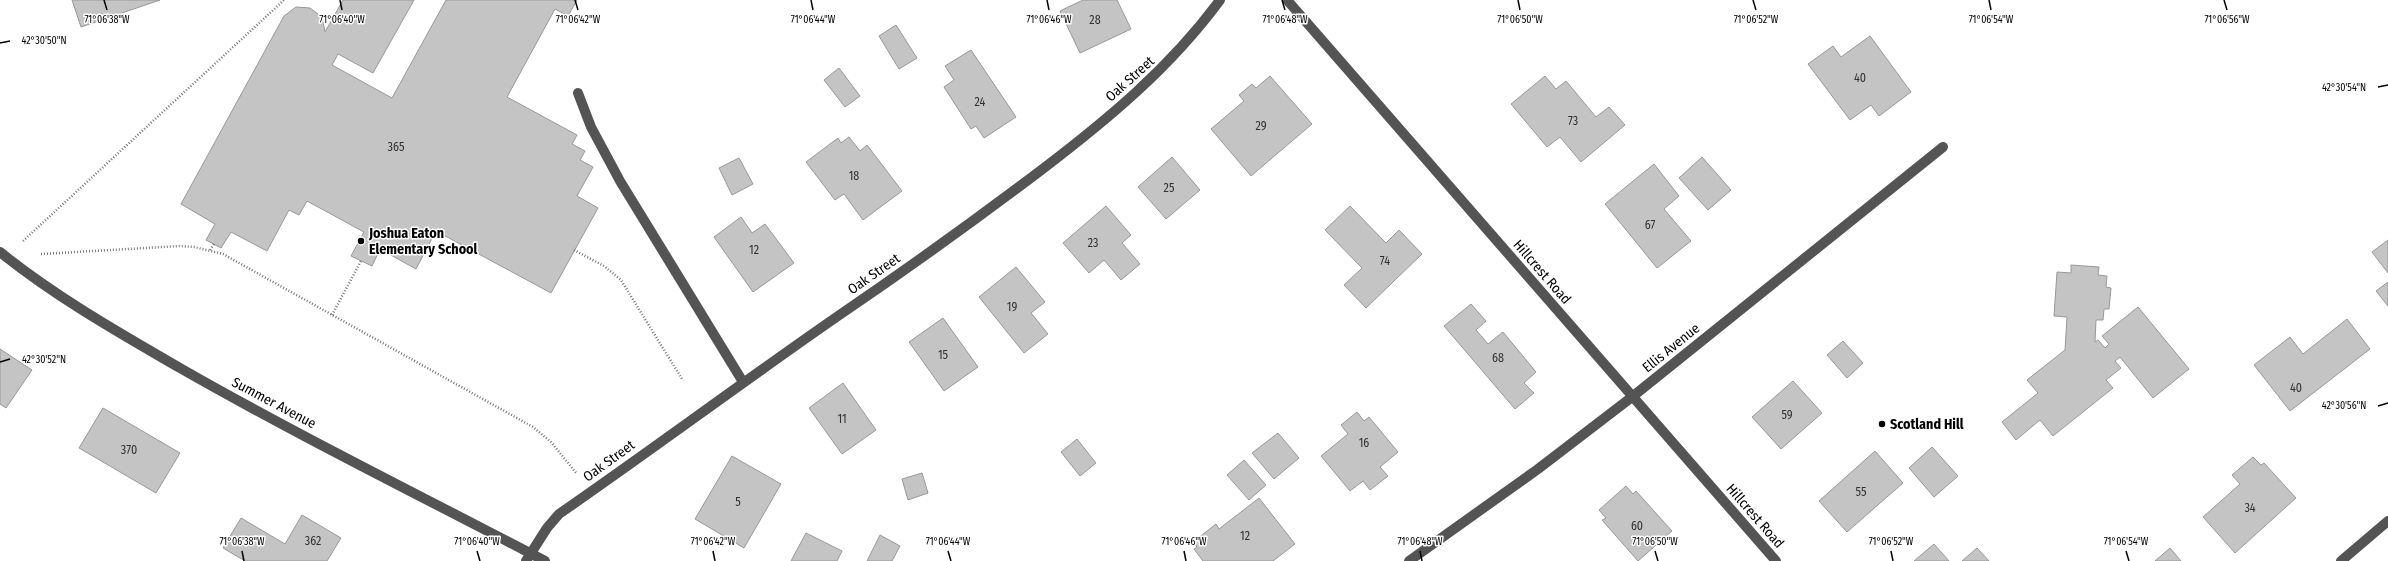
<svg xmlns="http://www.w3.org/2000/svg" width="2388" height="561" font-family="'Fira Sans Condensed',sans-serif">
<rect width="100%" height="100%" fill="#fff"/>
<g fill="#c4c4c4" stroke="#989898">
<path d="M 72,0 L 160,0 L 81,27 Z"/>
<path d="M 343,0 L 414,0 L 373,73 L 338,54 L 332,65 L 392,98 L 446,0 L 577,0 L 568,16 L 555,9 L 507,97 L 577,135 L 572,144 L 585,151 L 580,160 L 593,167 L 577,196 L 598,208 L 551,293 L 436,231 L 416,269 L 380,249 L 372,266 L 351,256 L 364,232 L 307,201 L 299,215 L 289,210 L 267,251 L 231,232 L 221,248 L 206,240 L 215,224 L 181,204 L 284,16 L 296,7 L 310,8 L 322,17 L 325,32 Z"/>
<path d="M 1083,0 L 1117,0 L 1131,29 L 1080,53 L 1060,11 Z"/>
<path d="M 896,25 L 917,58 L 899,69 L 879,36 Z"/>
<path d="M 1870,36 L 1911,92 L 1879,116 L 1871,105 L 1850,120 L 1808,64 L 1833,46 L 1841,57 Z"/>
<path d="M 971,50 L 1016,117 L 984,138 L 976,126 L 971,129 L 944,87 L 954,80 L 945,66 Z"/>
<path d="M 839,68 L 860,96 L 845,107 L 824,80 Z"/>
<path d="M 1270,76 L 1312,124 L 1251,176 L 1211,129 L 1244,101 L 1239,95 L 1252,84 L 1256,88 Z"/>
<path d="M 1545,76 L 1556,89 L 1566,81 L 1596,117 L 1609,107 L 1625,125 L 1581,162 L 1560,137 L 1547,147 L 1511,104 Z"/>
<path d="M 849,137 L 860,151 L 867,145 L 902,191 L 863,220 L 844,194 L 835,200 L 806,162 L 838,138 L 841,143 Z"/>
<path d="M 1172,157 L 1200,190 L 1166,219 L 1138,187 Z"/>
<path d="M 1702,157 L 1731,190 L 1708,210 L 1679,178 Z"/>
<path d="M 739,158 L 753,184 L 732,195 L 719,168 Z"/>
<path d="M 1654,164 L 1679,196 L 1664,209 L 1691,241 L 1657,268 L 1605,204 Z"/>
<path d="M 1106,206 L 1131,235 L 1122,243 L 1140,264 L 1121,280 L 1104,260 L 1089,273 L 1063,243 Z"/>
<path d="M 1350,206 L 1386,243 L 1399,230 L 1422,254 L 1366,308 L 1344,285 L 1362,268 L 1325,230 Z"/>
<path d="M 741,217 L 752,233 L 765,224 L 794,263 L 753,292 L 714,237 Z"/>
<path d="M 2388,240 L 2388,273 L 2372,252 Z"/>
<path d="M 2071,265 L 2099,267 L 2098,275 L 2107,276 L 2106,287 L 2111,288 L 2109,309 L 2104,309 L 2103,320 L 2096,320 L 2095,342 L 2098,340 L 2105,348 L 2109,344 L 2102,336 L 2138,307 L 2189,369 L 2153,398 L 2120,357 L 2115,361 L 2121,368 L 2106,380 L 2113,388 L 2053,436 L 2040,420 L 2016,440 L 2002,422 L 2038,393 L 2027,380 L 2065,350 L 2067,317 L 2054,316 L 2057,272 L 2071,273 Z"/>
<path d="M 1016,267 L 1045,302 L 1031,313 L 1048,334 L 1024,353 L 979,297 Z"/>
<path d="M 2388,282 L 2388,306 L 2376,291 Z"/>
<path d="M 1471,304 L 1486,321 L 1476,330 L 1488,344 L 1503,332 L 1536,372 L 1524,383 L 1534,393 L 1515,409 L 1444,326 Z"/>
<path d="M 943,318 L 978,367 L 944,391 L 909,342 Z"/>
<path d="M 2347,319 L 2370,349 L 2290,411 L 2254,365 L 2290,337 L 2303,354 Z"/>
<path d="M 1843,341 L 1863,363 L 1847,378 L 1827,355 Z"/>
<path d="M 0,349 L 32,370 L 6,408 L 0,404 Z"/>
<path d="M 1793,381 L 1822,413 L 1781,449 L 1752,417 Z"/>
<path d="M 843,383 L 876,430 L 842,454 L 809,408 Z"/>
<path d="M 103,408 L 180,453 L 156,493 L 79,448 Z"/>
<path d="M 1357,412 L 1364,421 L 1369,417 L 1398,452 L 1380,467 L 1388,476 L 1370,490 L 1363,481 L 1350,491 L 1321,456 L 1348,434 L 1341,425 Z"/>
<path d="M 1278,433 L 1299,458 L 1274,479 L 1252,453 Z"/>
<path d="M 1077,439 L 1096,463 L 1080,476 L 1061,452 Z"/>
<path d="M 1932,447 L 1958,476 L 1934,497 L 1909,468 Z"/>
<path d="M 1875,451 L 1903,483 L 1847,532 L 1819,501 Z"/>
<path d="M 732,456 L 781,484 L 744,548 L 695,519 Z"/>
<path d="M 2253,457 L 2261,465 L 2264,463 L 2296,498 L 2235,553 L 2203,517 L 2240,484 L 2232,475 Z"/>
<path d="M 1244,460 L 1266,485 L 1249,500 L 1227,475 Z"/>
<path d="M 922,473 L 928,493 L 908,500 L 902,479 Z"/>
<path d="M 1626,486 L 1633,494 L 1636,491 L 1672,531 L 1638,561 L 1602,520 L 1606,518 L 1599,510 Z"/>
<path d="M 1259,498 L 1295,544 L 1273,561 L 1203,561 L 1194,549 L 1197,547 L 1193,542 L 1216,524 L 1219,529 Z"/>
<path d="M 302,515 L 341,538 L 327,561 L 245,561 L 223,548 L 241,518 L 285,544 Z"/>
<path d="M 806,533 L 842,551 L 837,561 L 791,561 Z"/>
<path d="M 880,535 L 900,546 L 892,561 L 867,561 Z"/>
<path d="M 1934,544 L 1949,561 L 1914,561 Z"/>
<path d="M 1977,548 L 1989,561 L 1962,561 Z"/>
<path d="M 2170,548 L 2181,561 L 2155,561 Z"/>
</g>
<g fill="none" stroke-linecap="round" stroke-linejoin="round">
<g stroke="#767676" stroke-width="2.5" stroke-dasharray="1 2" stroke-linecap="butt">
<path d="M 23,241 L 284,0"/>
<path d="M 210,250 L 214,244"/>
<path d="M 574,250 L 604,266 L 621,280 L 682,379"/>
<path d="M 41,254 L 180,246 L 194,247 L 223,254 L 533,427 L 551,442 L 577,474"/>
<path d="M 332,315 L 361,261"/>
</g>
<g stroke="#545454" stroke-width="10">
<path d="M 1287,0 L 1776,561"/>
<path d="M 578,93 L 591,127 L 620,181 L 743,382"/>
<path d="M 0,252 C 56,297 118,332 180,368 C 299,436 423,497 545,561"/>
<path d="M 526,561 L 547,528 L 559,514 C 653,449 744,381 838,316 C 907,269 974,221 1040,171 C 1107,120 1170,68 1220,0"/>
<path d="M 1409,561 L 1538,469 L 1632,397 L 1943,147"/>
<path d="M 2341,561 L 2388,521"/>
</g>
</g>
<path fill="none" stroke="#000" stroke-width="1.5" d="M 104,0 L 107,10M 340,0 L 342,10M 575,0 L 578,10M 811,0 L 813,10M 1047,0 L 1049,10M 1282,0 L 1285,10M 1518,0 L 1520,10M 1753,0 L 1756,10M 1989,0 L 1991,10M 2224,0 L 2227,10M 0,43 L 10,41M 2378,87 L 2388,85M 0,362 L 10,359M 2378,406 L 2388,403M 242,551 L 244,561M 477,551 L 480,561M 713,551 L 715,561M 948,551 L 951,561M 1184,551 L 1186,561M 1420,551 L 1422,561M 1655,551 L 1658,561M 1891,551 L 1893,561M 2126,551 L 2129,561"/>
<g fill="#000" stroke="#fff" stroke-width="1.5">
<circle cx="361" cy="241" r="4"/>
<circle cx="1882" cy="424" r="4"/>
</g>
<g text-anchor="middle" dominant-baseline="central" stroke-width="3" stroke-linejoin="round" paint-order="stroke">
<g font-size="12" fill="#313131">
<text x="1095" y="20">28</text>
<text x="1860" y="78">40</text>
<text x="980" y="102">24</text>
<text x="1573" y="121">73</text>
<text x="1261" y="126">29</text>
<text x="396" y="147">365</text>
<text x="854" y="176">18</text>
<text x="1169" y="188">25</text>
<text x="1650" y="225">67</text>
<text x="1093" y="243">23</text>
<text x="754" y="250">12</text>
<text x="1385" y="261">74</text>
<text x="1012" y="307">19</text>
<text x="943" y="355">15</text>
<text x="1498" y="358">68</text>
<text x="2296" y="388">40</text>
<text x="1787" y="415">59</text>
<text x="842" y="419">11</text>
<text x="1364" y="443">16</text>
<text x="129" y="450">370</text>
<text x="1861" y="492">55</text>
<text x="738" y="502">5</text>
<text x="2250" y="508">34</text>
<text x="1637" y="526">60</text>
<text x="1245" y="536">12</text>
<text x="313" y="541">362</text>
</g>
<g font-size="14" fill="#000" stroke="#fff">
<text transform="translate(1130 79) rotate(-42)">Oak Street</text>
<text transform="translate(1542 272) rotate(49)">Hillcrest Road</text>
<text transform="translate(874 274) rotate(-35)">Oak Street</text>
<text transform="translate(1671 348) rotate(-39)">Ellis Avenue</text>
<text transform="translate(274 403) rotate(28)">Summer Avenue</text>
<text transform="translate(609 461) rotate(-36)">Oak Street</text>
<text transform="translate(1755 516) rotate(49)">Hillcrest Road</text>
</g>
<g font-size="14" font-weight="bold" fill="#000" stroke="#fff" text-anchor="start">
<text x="369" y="233">Joshua Eaton<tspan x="369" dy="16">Elementary School</tspan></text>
<text x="1890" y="424">Scotland Hill</text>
</g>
</g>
<g font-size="10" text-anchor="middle" fill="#000" stroke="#fff" stroke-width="3" stroke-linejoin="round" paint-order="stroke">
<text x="107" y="23">71°06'38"W</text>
<text x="578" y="23">71°06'42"W</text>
<text x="1049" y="23">71°06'46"W</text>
<text x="2227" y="23">71°06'56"W</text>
<text x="342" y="23">71°06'40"W</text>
<text x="813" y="23">71°06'44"W</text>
<text x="1285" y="23">71°06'48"W</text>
<text x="1520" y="23">71°06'50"W</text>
<text x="1756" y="23">71°06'52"W</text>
<text x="1991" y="23">71°06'54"W</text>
<text x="44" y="44">42°30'50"N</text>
<text x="2344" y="91">42°30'54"N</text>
<text x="44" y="363">42°30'52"N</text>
<text x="2344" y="409">42°30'56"N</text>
<text x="242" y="545">71°06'38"W</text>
<text x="477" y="545">71°06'40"W</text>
<text x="713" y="545">71°06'42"W</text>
<text x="948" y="545">71°06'44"W</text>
<text x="1184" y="545">71°06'46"W</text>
<text x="1420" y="545">71°06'48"W</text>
<text x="1655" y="545">71°06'50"W</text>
<text x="1891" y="545">71°06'52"W</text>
<text x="2126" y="545">71°06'54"W</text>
</g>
</svg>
